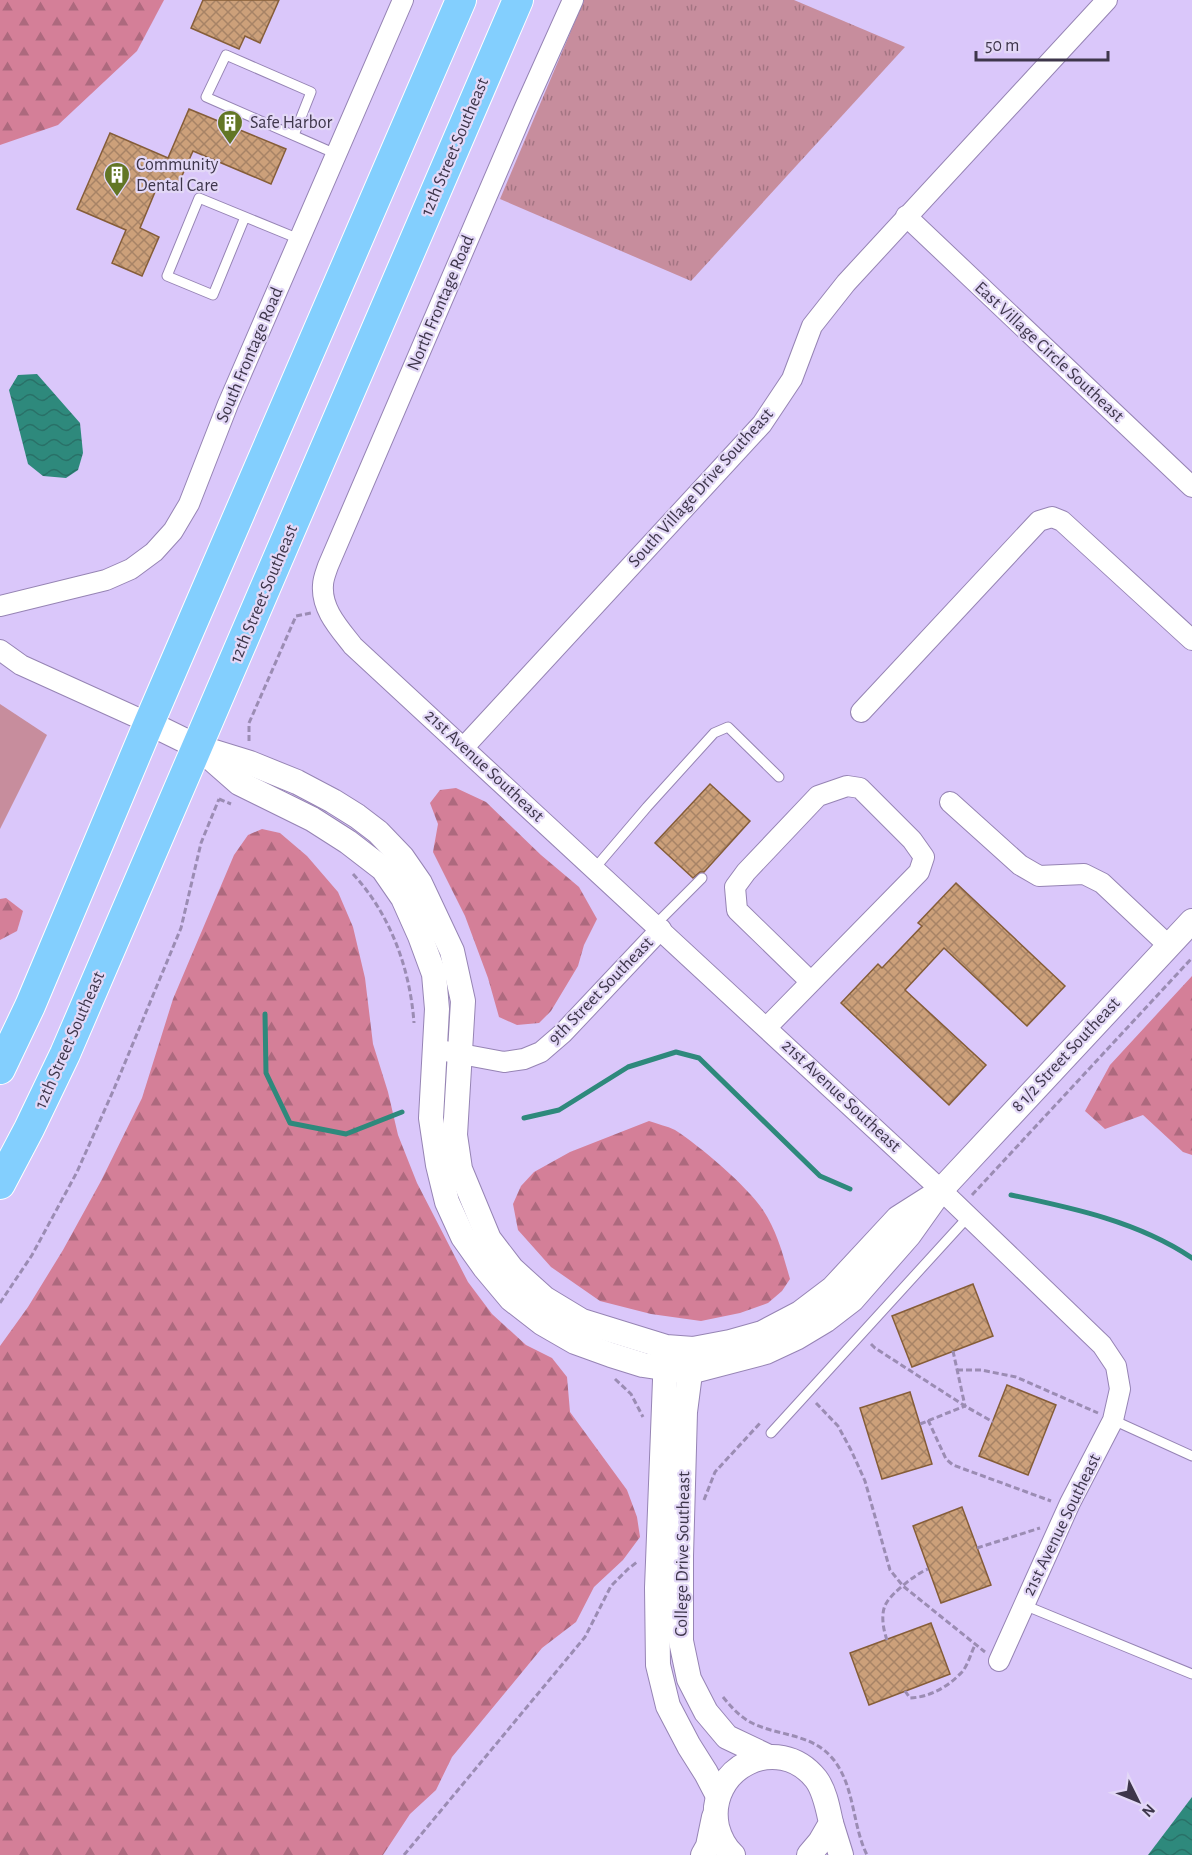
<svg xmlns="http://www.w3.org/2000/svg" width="1192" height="1855" font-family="'Alegreya Sans',sans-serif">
<defs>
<pattern id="grass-tufts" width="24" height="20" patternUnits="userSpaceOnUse" patternTransform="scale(1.5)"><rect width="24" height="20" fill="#c78d9d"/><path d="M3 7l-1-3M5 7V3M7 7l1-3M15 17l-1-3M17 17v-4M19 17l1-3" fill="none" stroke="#a37482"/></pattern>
<pattern id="forest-firs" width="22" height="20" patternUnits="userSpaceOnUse" patternTransform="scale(1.5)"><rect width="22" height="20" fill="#d47f98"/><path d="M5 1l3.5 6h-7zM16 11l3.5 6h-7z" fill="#ad697e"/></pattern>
<pattern id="water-waves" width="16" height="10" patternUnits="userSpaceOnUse" patternTransform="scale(1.5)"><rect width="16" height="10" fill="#2e897c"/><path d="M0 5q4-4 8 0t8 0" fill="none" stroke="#297168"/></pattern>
<pattern id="building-cross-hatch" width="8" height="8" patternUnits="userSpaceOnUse" patternTransform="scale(1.5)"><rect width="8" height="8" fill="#cca07a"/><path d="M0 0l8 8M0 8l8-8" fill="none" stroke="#a78366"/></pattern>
</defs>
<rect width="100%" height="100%" fill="#dac7fa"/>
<path fill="url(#grass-tufts)" d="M 584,0 L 794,0 L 905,47 L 691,281 L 500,199 Z"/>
<g fill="url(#forest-firs)">
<path d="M 0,0 L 164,0 L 137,51 L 58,125 L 0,145 Z"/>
<path d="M 456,788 L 486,802 L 541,855 L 579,887 L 597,919 L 584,945 L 578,966 L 551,1011 L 539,1023 L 517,1025 L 499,1017 L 488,978 L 465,916 L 433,852 L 438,824 L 430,803 L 440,790 Z"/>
<path d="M 262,829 L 280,833 L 307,856 L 338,892 L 353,927 L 365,978 L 373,1044 L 388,1092 L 398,1135 L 417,1183 L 468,1282 L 492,1314 L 526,1345 L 552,1358 L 567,1377 L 570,1412 L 627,1490 L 637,1517 L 640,1537 L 623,1560 L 594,1587 L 576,1622 L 542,1648 L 452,1757 L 436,1790 L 410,1814 L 383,1855 L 0,1855 L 0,1346 L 28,1307 L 63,1250 L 101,1181 L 142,1098 L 173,999 L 234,855 L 248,835 Z"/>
<path d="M 6,898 L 23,911 L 17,931 L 0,940 L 0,899 Z"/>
<path d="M 1192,976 L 1192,1155 L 1183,1152 L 1143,1115 L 1105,1129 L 1085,1111 L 1110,1065 Z"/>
<path d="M 649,1121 C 657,1124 667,1126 675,1130 C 700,1146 747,1186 763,1210 C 777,1231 783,1255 790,1279 L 782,1291 L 768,1303 L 740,1313 L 701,1321 L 651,1314 L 600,1301 L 551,1267 L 518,1230 L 513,1204 L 521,1186 L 534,1172 L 570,1152 Z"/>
</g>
<path fill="#c78d9d" d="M 0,704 L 47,735 L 0,829 Z"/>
<g fill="url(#water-waves)">
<path d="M 37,374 L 80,423 L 83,453 L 78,470 L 66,478 L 43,476 L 28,464 L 9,390 L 18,375 Z"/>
<path d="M 1192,1797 L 1192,1855 L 1148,1855 Z"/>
</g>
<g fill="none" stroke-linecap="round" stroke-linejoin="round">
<g stroke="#2e897c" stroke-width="5">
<path d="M 265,1014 L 266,1073 L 290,1123 L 346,1134 L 402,1112"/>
<path d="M 524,1118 L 559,1110 L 628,1067 L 676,1052 L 699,1058 L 820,1176 L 850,1189"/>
<path d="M 1011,1195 C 1073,1208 1139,1222 1192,1258"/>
</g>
</g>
<g fill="url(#building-cross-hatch)" stroke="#855d39" stroke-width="1.5">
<path d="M 203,0 L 279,0 L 260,43 L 245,36 L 239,49 L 191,28 Z"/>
<path d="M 189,109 L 286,149 L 271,184 L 193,151 L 177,187 L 160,180 L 140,228 L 159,237 L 142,276 L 112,263 L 126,230 L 77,209 L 110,133 L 168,158 Z"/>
<path d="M 710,784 L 750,821 L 704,872 L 700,872 L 693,878 L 655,843 Z"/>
<path d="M 956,883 L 1065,986 L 1027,1026 L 944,948 L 905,990 L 986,1065 L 949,1105 L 841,1003 L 878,964 L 882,968 L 922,926 L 918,923 Z"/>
<path d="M 973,1284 L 993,1336 L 912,1367 L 892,1316 Z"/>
<path d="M 1007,1385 L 1056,1405 L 1028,1475 L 979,1456 Z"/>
<path d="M 910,1392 L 932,1464 L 882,1479 L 860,1408 Z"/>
<path d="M 962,1507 L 991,1585 L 941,1603 L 913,1526 Z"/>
<path d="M 931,1623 L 950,1674 L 869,1705 L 850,1653 Z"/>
</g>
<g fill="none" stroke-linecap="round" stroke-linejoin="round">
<defs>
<g id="service">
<path d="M 294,135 L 311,92 L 226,55 L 206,97 L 336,154"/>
<path d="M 245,217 L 213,295 L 167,276 L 199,198 L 299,239"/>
<path d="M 595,868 L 647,807 L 714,733 L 728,727 L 779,777"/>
<path d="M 656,924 L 702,878"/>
<path d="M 1113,1420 L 1192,1456"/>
<path d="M 771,1433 L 968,1217"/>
<path d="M 1024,1605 L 1192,1674"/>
</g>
<g id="minor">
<path d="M 573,0 L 525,107 L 328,566 C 326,572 323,579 323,585 C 321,609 339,628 353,646 L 941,1190 L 1102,1345 L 1116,1366 L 1120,1389 L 1113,1420 L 1070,1503 L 999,1661"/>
<path d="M 906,216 L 1192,487"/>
<path d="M 0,606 L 106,580 L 131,569 L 154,552 L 173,531 L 189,504 L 228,404 L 403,0"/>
<path d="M 0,650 L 21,665 L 149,723"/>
<path d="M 861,712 L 1039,521 L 1052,517 L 1062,521 L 1192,640"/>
<path d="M 464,747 L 762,424 L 792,379 L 812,326 L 846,283 L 1107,0"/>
<path d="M 950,802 L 1020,865 L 1039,876 L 1084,874 L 1102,883 L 1169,946"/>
<path d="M 767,1027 L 919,872 L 924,857 L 912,840 L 860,788 L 847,786 L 818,796 L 746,872 L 735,887 L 737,910 L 811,982"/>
<path d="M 445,1051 L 504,1062 L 524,1059 L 541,1052 L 563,1033 L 661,929"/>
</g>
<g id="tertiary">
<path d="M 149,723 L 198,747 L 250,763 L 297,782 L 333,801 L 357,816 L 378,832 L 402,857 L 420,883 L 452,951 L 463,1001 L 455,1135 L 460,1169 L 489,1239 L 512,1269 L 544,1298 L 582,1321 L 666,1347 L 693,1349 L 730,1342 L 762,1333 L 800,1313 L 833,1288 L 898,1218 L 931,1197"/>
<path d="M 198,747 L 239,783 L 312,819 L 348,842 L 383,869 L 403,898 L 420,936 L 434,974 L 437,1009 L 431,1118 L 438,1165 L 447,1202 L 463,1237 L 485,1268 L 511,1299 L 542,1323 L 575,1342 L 611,1355 L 643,1365 L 690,1372 L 766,1352 L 796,1338 L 826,1320 L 852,1300 L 909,1235 L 941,1190 L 1192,921"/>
<path d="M 666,1354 L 657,1588 L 658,1665 L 668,1706 L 689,1746 L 706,1773 L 718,1796"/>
<path d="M 692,1358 L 685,1412 L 681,1556 L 681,1641 L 689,1679 L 706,1712 L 727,1737 L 769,1757"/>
<path d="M 831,1823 L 841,1855"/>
<path d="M 703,1855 L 708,1846 L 714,1817"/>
<path d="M 733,1855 C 725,1848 720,1838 717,1827 C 705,1768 778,1731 816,1779 C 825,1791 828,1809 831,1823 L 820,1842 L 809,1855"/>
</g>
<g id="primary">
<path d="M 0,1069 L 30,1006 L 149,723 L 461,0"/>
<path d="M 0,1184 L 29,1129 L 65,1054 L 518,0"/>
</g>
</defs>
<use href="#service" stroke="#9684b4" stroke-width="11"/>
<use href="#minor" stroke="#9684b4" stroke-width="22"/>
<use href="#tertiary" stroke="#9684b4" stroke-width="26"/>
<use href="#primary" stroke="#fff" stroke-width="32"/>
<g stroke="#9b8cb3" stroke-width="3" stroke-dasharray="6 3" stroke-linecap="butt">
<path d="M 249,741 L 249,723 L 296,616 L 311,613"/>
<path d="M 219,799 L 231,804"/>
<path d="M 353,874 C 390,914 410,968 414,1023"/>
<path d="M 972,1195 L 1192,958"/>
<path d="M 0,1303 L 32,1255 L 77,1172 L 114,1089 L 181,928 L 201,843 L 219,799"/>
<path d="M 871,1344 L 875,1348 L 965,1406 L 993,1422"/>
<path d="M 957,1370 L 981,1370 L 1016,1377 L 1098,1413"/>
<path d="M 615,1379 L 631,1394 L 643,1417"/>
<path d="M 816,1403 L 838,1426 L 851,1450 L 865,1481 L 890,1570 L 903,1586 L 985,1652"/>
<path d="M 928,1420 L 946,1459 L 953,1465 L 1051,1501"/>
<path d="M 920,1424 L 965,1406 L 953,1351"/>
<path d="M 704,1500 L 715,1472 L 761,1422"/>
<path d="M 977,1548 L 1040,1528"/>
<path d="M 887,1640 C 883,1629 880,1612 887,1602 C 893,1592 917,1573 928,1569"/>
<path d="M 905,1691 L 910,1698 C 930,1697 948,1687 962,1672 C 968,1665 971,1653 975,1645"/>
<path d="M 723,1697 C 732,1708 741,1718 754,1724 C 780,1736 813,1734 833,1759 C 855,1786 852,1825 867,1855"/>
<path d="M 404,1855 L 585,1637 L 611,1586 L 628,1569 L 637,1562"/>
</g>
<use href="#service" stroke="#fff" stroke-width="9"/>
<use href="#minor" stroke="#fff" stroke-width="20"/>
<use href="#tertiary" stroke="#fff" stroke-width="24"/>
<use href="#primary" stroke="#83cffe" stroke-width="30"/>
</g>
<defs>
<symbol id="building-pin" viewBox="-11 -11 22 30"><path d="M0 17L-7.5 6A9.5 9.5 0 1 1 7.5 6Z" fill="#627625" stroke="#e3d8f7"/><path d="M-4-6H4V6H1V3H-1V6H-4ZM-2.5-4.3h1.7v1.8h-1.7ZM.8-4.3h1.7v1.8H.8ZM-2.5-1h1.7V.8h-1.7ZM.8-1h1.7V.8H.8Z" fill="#fff"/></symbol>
</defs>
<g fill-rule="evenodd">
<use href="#building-pin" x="215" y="108" width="30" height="40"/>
<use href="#building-pin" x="102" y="160" width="30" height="40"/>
</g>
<g text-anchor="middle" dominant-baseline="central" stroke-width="4.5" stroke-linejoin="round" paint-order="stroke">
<g font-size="18" fill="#3e364b" stroke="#e3d8f7" text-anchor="start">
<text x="250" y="123">Safe Harbor</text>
<text x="136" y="165">Community<tspan x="136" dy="21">Dental Care</tspan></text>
</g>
<g font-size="18" fill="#3e364b" stroke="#e3d8f7">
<text transform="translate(455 147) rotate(-67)">12th Street Southeast</text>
<text transform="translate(441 303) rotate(-67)">North Frontage Road</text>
<text transform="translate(1049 352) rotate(43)">East Village Circle Southeast</text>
<text transform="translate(250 355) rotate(-67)">South Frontage Road</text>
<text transform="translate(701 488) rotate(-48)">South Village Drive Southeast</text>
<text transform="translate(264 594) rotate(-67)">12th Street Southeast</text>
<text transform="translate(484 766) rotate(43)">21st Avenue Southeast</text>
<text transform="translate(601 991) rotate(-46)">9th Street Southeast</text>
<text transform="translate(70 1040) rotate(-66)">12th Street Southeast</text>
<text transform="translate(1066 1055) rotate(-47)">8 1/2 Street Southeast</text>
<text transform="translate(841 1096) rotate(43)">21st Avenue Southeast</text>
<text transform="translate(1062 1525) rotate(-64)">21st Avenue Southeast</text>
<text transform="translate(683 1554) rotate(-89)">College Drive Southeast</text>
</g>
</g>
<g transform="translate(1138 1801) rotate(133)" stroke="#e3d8f7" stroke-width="4.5" paint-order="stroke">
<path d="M0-4.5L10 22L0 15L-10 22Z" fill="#3e364b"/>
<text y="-9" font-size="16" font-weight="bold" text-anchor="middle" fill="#3e364b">N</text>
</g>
<path d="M976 51v9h132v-9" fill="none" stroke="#3e364b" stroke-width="3"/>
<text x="985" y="51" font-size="18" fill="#3e364b" stroke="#e3d8f7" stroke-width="4.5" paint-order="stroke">50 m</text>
</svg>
